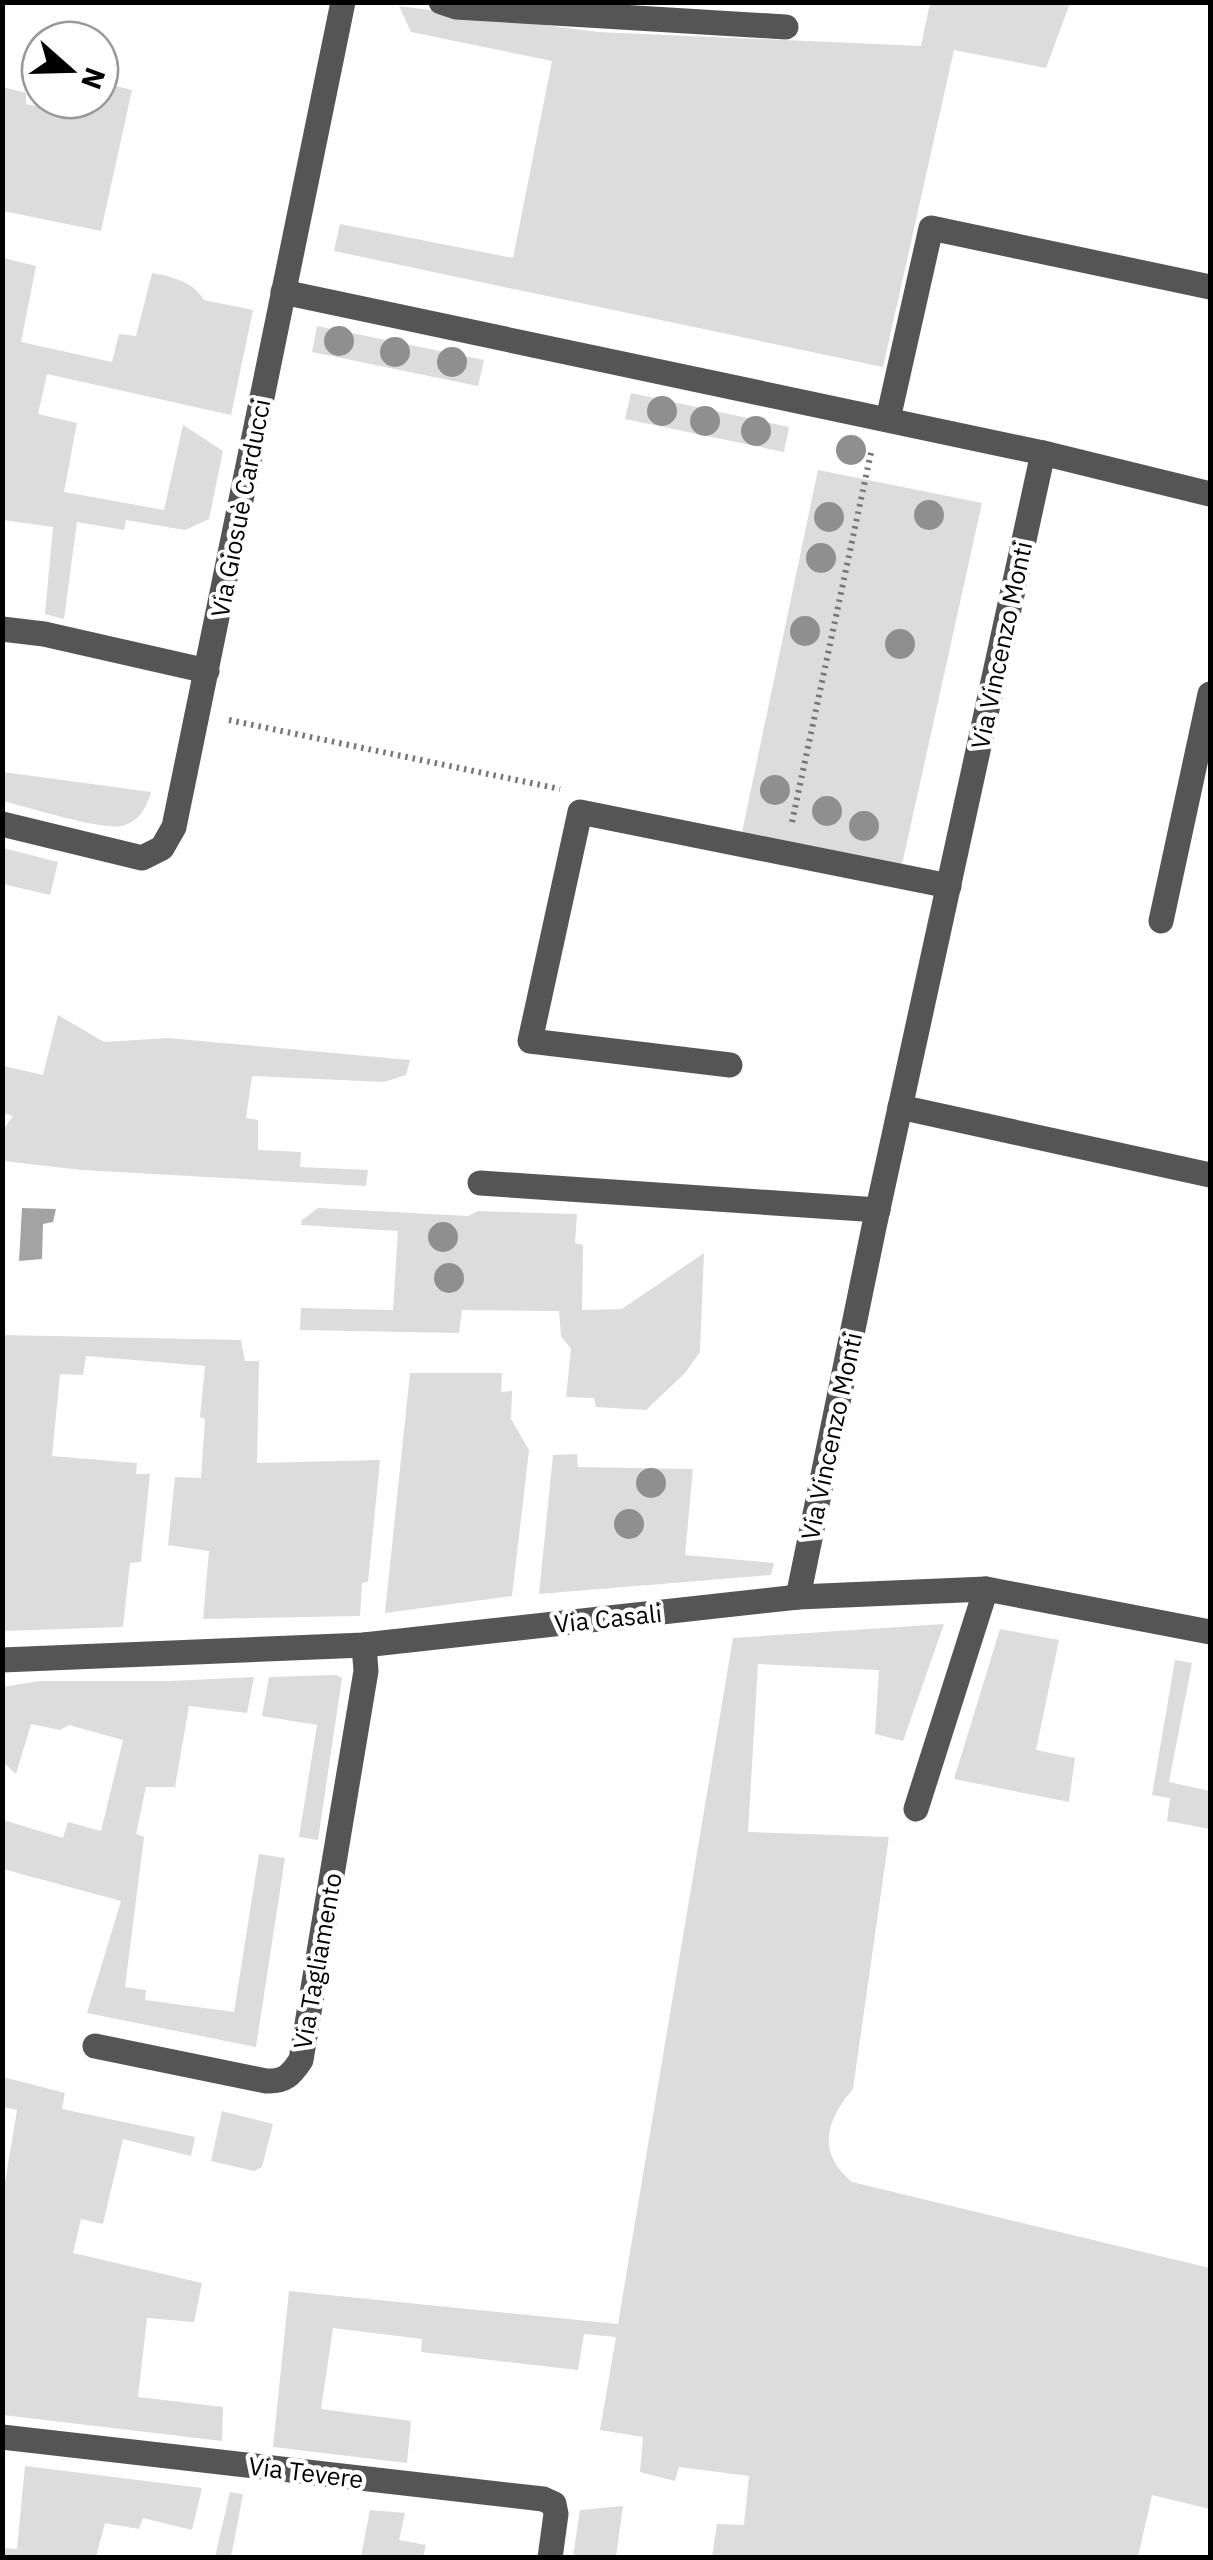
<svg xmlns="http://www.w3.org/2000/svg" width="1213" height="2560" font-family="'IBM Plex Sans',sans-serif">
<rect width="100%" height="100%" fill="#fff"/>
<g fill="#dcdcdc">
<path d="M 930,3 L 1070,3 L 1046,68 L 954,50 L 883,367 L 334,251 L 340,224 L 513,258 L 552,61 L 411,32 L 399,6 L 598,32 L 921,46 Z"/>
<path d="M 100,82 L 132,90 L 101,231 L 3,211 L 3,87 L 26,93 L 26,104 L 88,116 L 92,100 L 100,100 Z"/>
<path d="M 3,258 L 36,266 L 21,342 L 112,362 L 119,334 L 136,336 L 152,273 C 173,277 192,281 204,300 L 253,310 L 231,415 L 47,374 L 38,414 L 77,423 L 64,492 L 164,510 L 183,425 L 223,451 L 209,519 L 185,530 L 126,520 L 124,530 L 77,522 L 64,619 L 45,614 L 53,527 L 3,520 Z"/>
<path d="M 317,326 L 484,360 L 478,386 L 312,352 Z"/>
<path d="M 631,393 L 789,427 L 784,452 L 625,419 Z"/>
<path d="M 818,470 L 982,503 L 901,869 L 741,837 Z"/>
<path d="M 3,772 L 151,792 C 146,809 139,822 121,826 C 100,830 27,807 3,801 Z"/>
<path d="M 3,848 L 58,862 L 50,895 L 3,884 Z"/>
<path d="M 58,1015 L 104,1042 L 168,1038 L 410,1060 L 406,1075 L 384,1082 L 252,1076 L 246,1118 L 258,1120 L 258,1150 L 301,1152 L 300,1167 L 368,1170 L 366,1186 L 82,1170 L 3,1161 L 3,1130 L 13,1116 L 3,1113 L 3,1066 L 43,1075 Z"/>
<path d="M 318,1208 L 468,1216 L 478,1211 L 577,1214 L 575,1243 L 583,1245 L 582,1310 L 622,1309 L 704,1253 L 700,1352 L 685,1373 L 646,1410 L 596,1407 L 594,1398 L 566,1397 L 571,1349 L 561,1336 L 559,1311 L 462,1310 L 459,1333 L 300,1330 L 301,1308 L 393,1310 L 398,1231 L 301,1225 L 302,1220 Z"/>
<path d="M 3,1335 L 241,1340 L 245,1361 L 259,1361 L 257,1463 L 380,1460 L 368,1582 L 362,1583 L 360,1616 L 203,1619 L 209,1551 L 168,1545 L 175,1477 L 201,1478 L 205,1419 L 200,1417 L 205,1366 L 86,1356 L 83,1375 L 60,1374 L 52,1456 L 137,1463 L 136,1474 L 150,1474 L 141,1562 L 130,1563 L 123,1627 L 3,1631 Z"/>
<path d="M 410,1373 L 502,1373 L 501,1392 L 512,1391 L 511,1419 L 529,1450 L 512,1596 L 385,1613 Z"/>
<path d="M 577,1454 L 578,1467 L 693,1469 L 685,1555 L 774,1563 L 771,1575 L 539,1594 L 553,1455 Z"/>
<path d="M 944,1624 L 903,1741 L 875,1734 L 879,1670 L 758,1664 L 748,1832 L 889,1837 L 853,2089 C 825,2121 817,2153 852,2182 L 1210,2268 L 1210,2509 L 1152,2495 L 1138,2557 L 712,2557 L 717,2524 L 744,2525 L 749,2476 L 679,2467 L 675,2481 L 640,2472 L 643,2437 L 600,2430 L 616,2337 L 584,2334 L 578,2370 L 421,2352 L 422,2339 L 333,2328 L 321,2409 L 411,2421 L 407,2463 L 273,2447 L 289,2291 L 618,2324 L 733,1638 Z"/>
<path d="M 1000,1629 L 1059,1640 L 1036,1750 L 1075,1758 L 1069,1802 L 954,1779 Z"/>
<path d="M 1175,1660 L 1192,1663 L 1169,1782 L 1210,1791 L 1210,1829 L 1167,1821 L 1170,1798 L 1152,1795 Z"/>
<path d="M 336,1675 L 342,1678 L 318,1840 L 299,1837 L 317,1725 L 262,1716 L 269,1677 Z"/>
<path d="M 254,1677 L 247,1713 L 189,1706 L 175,1787 L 146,1787 L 136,1834 L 144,1837 L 125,1987 L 146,1990 L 145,2000 L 234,2012 L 259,1854 L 285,1858 L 256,2047 L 87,2013 L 121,1901 L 3,1869 L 3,1820 L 63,1838 L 68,1822 L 101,1831 L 123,1740 L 69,1725 L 60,1730 L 31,1724 L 16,1774 L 3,1762 L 3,1687 L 39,1681 L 169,1681 Z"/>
<path d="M 3,2077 L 65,2093 L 62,2109 L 195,2137 L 191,2156 L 123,2139 L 103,2224 L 81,2219 L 73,2253 L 202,2283 L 194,2322 L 147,2318 L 138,2397 L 223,2407 L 222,2441 L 3,2415 L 2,2201 L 17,2110 L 3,2107 Z"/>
<path d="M 222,2111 L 273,2124 L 262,2167 L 254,2171 L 211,2161 Z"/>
<path d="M 25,2466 L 202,2488 L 192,2530 L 143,2518 L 139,2529 L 105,2523 L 96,2557 L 3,2557 L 3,2548 L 17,2549 Z"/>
<path d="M 230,2492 L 243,2494 L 231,2557 L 215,2557 Z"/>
<path d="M 623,2506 L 616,2557 L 573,2557 L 580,2510 Z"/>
<path d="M 370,2510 L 405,2513 L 399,2540 L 426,2545 L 423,2557 L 361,2557 Z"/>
</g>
<path fill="#a3a3a3" d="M 22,1208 L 56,1209 L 53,1222 L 43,1224 L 42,1259 L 19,1261 Z"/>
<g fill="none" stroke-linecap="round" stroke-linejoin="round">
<g stroke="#777" stroke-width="6" stroke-dasharray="2.5 5" stroke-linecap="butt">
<path d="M 229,720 L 560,789"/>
<path d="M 792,822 L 872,448"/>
</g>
<g stroke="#555" stroke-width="25">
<path d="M 441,2 L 456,7 L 786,27"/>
<path d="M 283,292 L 1043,453 L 874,1227 L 798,1597"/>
<path d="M 888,419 L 931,228 L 1210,287"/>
<path d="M 1043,453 L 1210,494"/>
<path d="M 2,629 L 44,634 L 207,671"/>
<path d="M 2,824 L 142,858 L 162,848 L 174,827 L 343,2"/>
<path d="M 1161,921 L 1210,694"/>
<path d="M 730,1065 L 530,1041 L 580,812 L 949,886"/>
<path d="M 900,1107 L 1210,1175"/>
<path d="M 480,1183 L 878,1210"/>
<path d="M 2,1660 L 364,1645 L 798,1597 L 986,1589 L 1210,1632"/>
<path d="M 916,1809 L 986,1589"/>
<path d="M 95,2046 L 266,2081 C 285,2082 291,2075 301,2060 L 366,1671 L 364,1645"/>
<path d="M 2,2437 L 543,2499 L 554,2504 L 556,2514 L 550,2558"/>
</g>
</g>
<g fill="#8f8f8f">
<circle cx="339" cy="341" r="15"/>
<circle cx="395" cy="352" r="15"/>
<circle cx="452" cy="362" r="15"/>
<circle cx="662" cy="411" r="15"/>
<circle cx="705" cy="421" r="15"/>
<circle cx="756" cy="431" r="15"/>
<circle cx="851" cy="450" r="15"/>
<circle cx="929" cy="515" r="15"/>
<circle cx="829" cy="517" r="15"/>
<circle cx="821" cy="558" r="15"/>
<circle cx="805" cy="631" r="15"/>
<circle cx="900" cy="644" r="15"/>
<circle cx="775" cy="790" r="15"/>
<circle cx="827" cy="811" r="15"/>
<circle cx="864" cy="826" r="15"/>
<circle cx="443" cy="1237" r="15"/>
<circle cx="449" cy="1278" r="15"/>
<circle cx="651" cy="1483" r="15"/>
<circle cx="629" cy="1524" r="15"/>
</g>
<g text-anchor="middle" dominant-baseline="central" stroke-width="9" stroke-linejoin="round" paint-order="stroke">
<g font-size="25" fill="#000" stroke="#fff">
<text transform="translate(240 508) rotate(-79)">Via Giosuè Carducci</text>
<text transform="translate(1001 645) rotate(-78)">Via Vincenzo Monti</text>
<text transform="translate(831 1436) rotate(-78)">Via Vincenzo Monti</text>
<text transform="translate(608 1618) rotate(-6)">Via Casali</text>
<text transform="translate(317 1961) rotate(-80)">Via Tagliamento</text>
<text transform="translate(306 2472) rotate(7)">Via Tevere</text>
</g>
</g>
<rect width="1213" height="2560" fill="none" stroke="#000000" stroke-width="10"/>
<g transform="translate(70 70) rotate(110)"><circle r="48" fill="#ffffff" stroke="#999999" stroke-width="2.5"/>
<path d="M0-8L18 38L0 25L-18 38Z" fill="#000000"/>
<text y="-15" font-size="28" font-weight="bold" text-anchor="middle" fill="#000000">N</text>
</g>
</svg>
